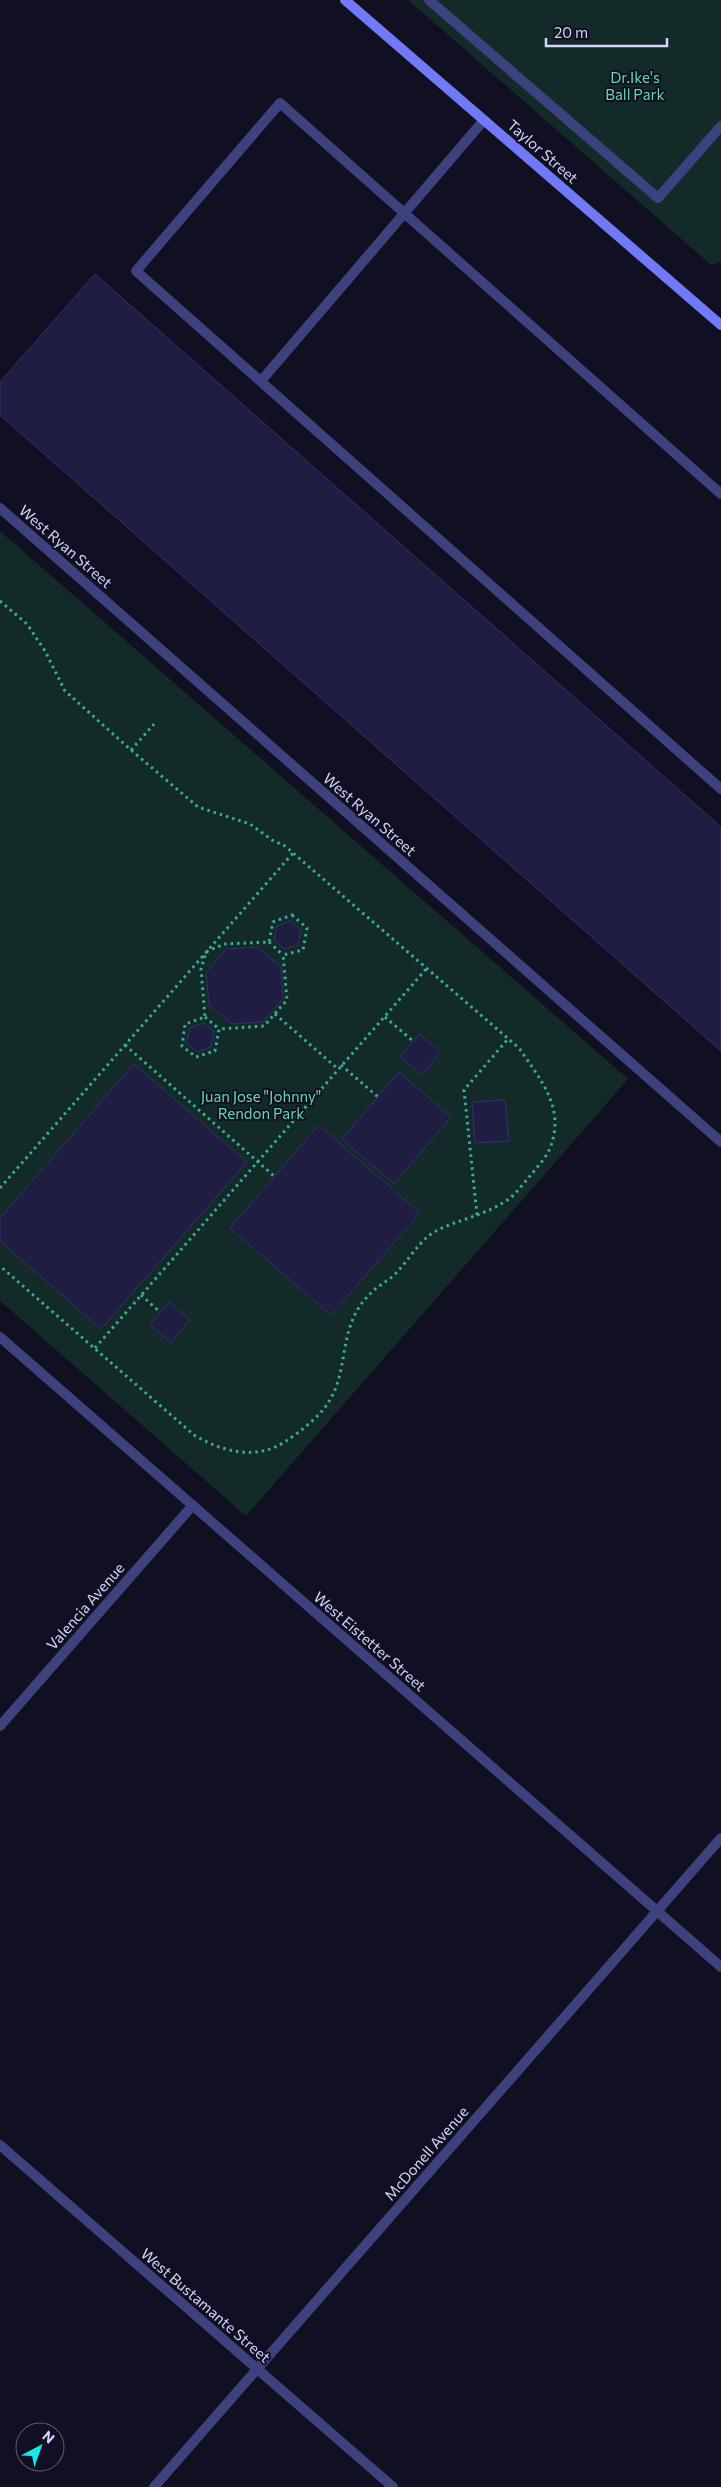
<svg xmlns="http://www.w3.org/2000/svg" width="721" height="2487" font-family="Commissioner,sans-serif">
<rect width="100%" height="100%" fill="#110f22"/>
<g fill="#132b28">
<path d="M 408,0 L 721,0 L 721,262 L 711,265 Z"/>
<path d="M 0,531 L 628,1079 L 246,1516 L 0,1301 Z"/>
</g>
<g fill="#201d42" stroke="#36306c">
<path d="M 95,274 L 721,827 L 721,1051 L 0,415 L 0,382 Z"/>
<path d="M 291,921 L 301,930 L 298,945 L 284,949 L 274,940 L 277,926 Z"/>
<path d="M 258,947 L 281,967 L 283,999 L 263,1022 L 232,1024 L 209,1005 L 206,973 L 226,949 Z"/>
<path d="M 204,1023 L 214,1032 L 211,1047 L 197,1052 L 186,1043 L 190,1028 Z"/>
<path d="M 419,1034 L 441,1052 L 421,1075 L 400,1056 Z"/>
<path d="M 134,1064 L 247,1162 L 101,1329 L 0,1241 L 0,1218 Z"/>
<path d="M 399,1072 L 451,1117 L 394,1184 L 342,1139 Z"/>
<path d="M 505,1100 L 509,1141 L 475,1143 L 472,1102 Z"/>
<path d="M 319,1125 L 420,1213 L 331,1315 L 230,1228 Z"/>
<path d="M 169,1302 L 190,1320 L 171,1343 L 150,1325 Z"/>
</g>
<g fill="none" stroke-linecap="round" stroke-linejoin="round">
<g stroke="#37ad9a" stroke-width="3" stroke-dasharray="2.5 4" stroke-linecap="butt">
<path d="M 0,601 L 27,624 L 45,651 L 65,691 L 131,750 L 198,807 L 250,824 L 272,840 L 285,846 L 519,1048 C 540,1079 566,1108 550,1148 C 546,1158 537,1167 530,1176 C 522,1185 515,1196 504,1202 C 482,1217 453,1220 431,1234 C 416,1245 407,1263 393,1276 C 386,1282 378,1286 372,1292 C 336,1325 351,1368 328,1403 C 319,1417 300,1432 286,1441 C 256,1461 223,1452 194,1435 L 0,1266"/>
<path d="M 131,750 L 154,724"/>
<path d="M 292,915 L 307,928 L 303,950 L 283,955 L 287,1000 L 264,1026 L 219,1029 L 215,1051 L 196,1057 L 182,1046 L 185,1024 L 205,1017 L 201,969 L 206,952 L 224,944 L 269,942 L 273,922 Z"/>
<path d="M 269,942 L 283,955"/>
<path d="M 275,1014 L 338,1069"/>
<path d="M 205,1017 L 219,1029"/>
<path d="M 385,1017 L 413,1041"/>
<path d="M 125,1045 L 274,1176"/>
<path d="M 341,1065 L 378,1097"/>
<path d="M 0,1188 L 293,853"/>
<path d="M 477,1215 L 464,1090 L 508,1039"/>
<path d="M 141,1295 L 160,1312"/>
<path d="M 95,1348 L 427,968"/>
</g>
<g stroke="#3d417e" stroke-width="10">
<path d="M 429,0 L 658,198 L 721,126"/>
<path d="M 261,381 L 484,120"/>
<path d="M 721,494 L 280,103 L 136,271 L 721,789"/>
</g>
<g stroke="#3d417e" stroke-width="10">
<path d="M 0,508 L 721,1142"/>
<path d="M 0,1337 L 721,1967"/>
<path d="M 0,1726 L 193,1505"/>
<path d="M 0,2145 L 393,2487"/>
<path d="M 154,2487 L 721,1838"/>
</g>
<path stroke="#717af6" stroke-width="10" d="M 345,0 L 721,325"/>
</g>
<g text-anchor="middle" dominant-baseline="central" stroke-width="4" stroke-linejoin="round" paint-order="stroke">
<g font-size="15" fill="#64d7af" stroke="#110f22">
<text x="635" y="77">Dr.Ike's<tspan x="635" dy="17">Ball Park</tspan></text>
<text x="261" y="1096">Juan Jose "Johnny"<tspan x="261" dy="17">Rendon Park</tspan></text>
</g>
<g font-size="15" fill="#d4d3fc" stroke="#110f22">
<text transform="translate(543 151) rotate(41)">Taylor Street</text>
<text transform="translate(66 546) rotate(41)">West Ryan Street</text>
<text transform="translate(370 814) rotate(41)">West Ryan Street</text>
<text transform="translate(85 1606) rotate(-49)">Valencia Avenue</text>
<text transform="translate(370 1641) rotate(41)">West Eistetter Street</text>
<text transform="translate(426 2153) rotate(-49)">McDonell Avenue</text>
<text transform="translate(206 2305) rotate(41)">West Bustamante Street</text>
</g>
</g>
<g transform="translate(40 2447) rotate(41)"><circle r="24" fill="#110f22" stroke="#5f5d79"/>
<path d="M0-4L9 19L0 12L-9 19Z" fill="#0febec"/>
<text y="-8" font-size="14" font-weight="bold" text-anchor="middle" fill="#d4d3fc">N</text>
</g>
<path d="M546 38v8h121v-8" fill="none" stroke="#d4d3fc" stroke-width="2.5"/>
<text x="554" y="38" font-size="15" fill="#d4d3fc" stroke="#110f22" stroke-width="4" paint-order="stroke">20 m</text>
</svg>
